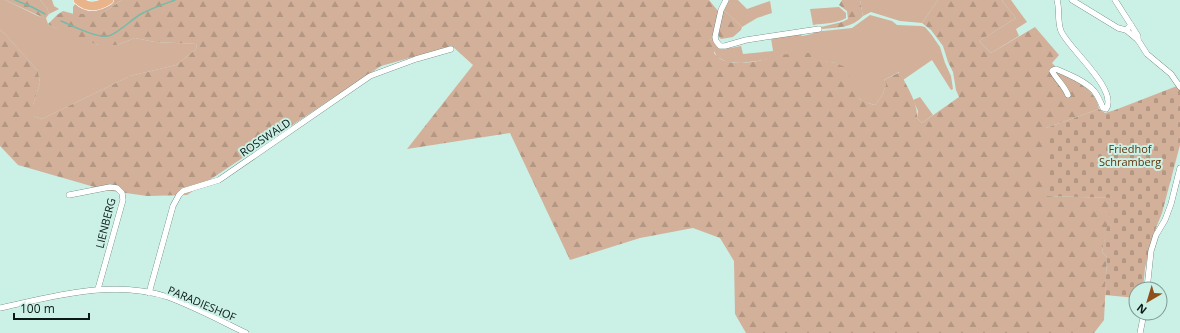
<svg xmlns="http://www.w3.org/2000/svg" width="1180" height="333" font-family="'Open Sans',sans-serif">
<defs>
<pattern id="forest-firs" width="22" height="20" patternUnits="userSpaceOnUse"><rect width="22" height="20" fill="#d3b099"/><path d="M5 1l3.5 6h-7zM16 11l3.5 6h-7z" fill="#b49783"/></pattern>
<pattern id="cemetery-stones" width="16" height="16" patternUnits="userSpaceOnUse"><rect width="16" height="16" fill="#d3b099"/><path d="M2 7V4a2 2 0 0 1 4 0v3zM10 15v-3a2 2 0 0 1 4 0v3z" fill="#b49783"/></pattern>
</defs>
<rect width="100%" height="100%" fill="#cbf0e6"/>
<g fill="#d3b099">
<path d="M 0,0 L 5,0 L 38,16 L 46,18 L 48,24 L 55,28 L 98,45 L 117,45 L 135,38 L 155,42 L 197,44 L 196,49 L 176,65 L 130,76 L 42,119 L 33,116 L 33,105 L 40,83 L 38,71 L 5,34 L 0,30 Z"/>
<path d="M 40,0 L 52,0 L 54,6 L 59,9 L 49,14 L 47,8 Z"/>
<path d="M 114,0 L 122,0 L 101,14 L 73,14 L 73,7 L 75,4 L 77,4 C 92,17 101,9 114,0 Z"/>
<path d="M 729,0 L 738,0 L 747,9 L 770,1 L 772,13 L 757,18 L 742,27 L 724,10 Z"/>
<path d="M 860,0 L 938,0 L 922,23 L 900,21 L 871,12 L 863,16 Z"/>
<path d="M 1003,0 L 1011,0 L 1027,22 L 1016,29 L 1019,36 L 991,53 L 979,41 L 1016,18 L 1002,1 Z"/>
<path d="M 839,7 L 846,13 L 846,18 C 836,24 825,23 813,25 L 810,9 Z"/>
<path d="M 870,15 L 892,21 L 897,25 L 921,26 L 925,27 L 931,34 L 940,47 L 945,63 L 951,76 L 953,89 L 951,90 L 932,60 L 903,80 L 899,72 L 884,80 L 886,84 L 883,94 L 875,105 L 864,102 L 856,96 L 836,63 L 783,55 L 771,59 L 741,63 L 727,62 L 717,57 L 709,40 L 714,39 L 716,46 C 725,50 732,48 741,46 L 743,54 L 773,51 L 771,38 L 799,33 L 802,36 L 812,34 L 814,32 L 852,28 Z"/>
<path d="M 920,97 L 933,115 L 922,123 L 917,118 L 918,111 L 913,100 Z"/>
</g>
<g fill="url(#forest-firs)">
<path d="M 5,0 L 40,0 L 47,8 L 49,14 L 46,18 L 44,18 Z"/>
<path d="M 122,0 L 709,0 L 718,11 L 714,39 L 709,40 L 715,48 L 714,53 C 726,71 765,60 782,55 C 791,53 801,53 810,53 L 814,59 L 836,63 L 847,68 C 853,88 851,100 875,105 L 883,94 L 886,84 L 884,80 L 900,72 C 906,86 918,102 917,118 L 922,123 L 959,97 L 956,90 L 953,72 L 948,62 L 943,46 L 931,30 L 922,23 L 938,0 L 1003,0 L 1002,1 L 1016,18 L 979,41 L 991,53 L 1035,27 L 1059,55 L 1052,63 C 1067,79 1096,86 1099,109 L 1046,128 L 1046,196 L 1114,198 L 1102,252 L 1107,257 L 1104,320 L 1094,333 L 746,333 L 735,314 L 734,261 L 720,238 L 693,228 L 640,238 L 570,260 L 510,133 L 407,149 L 473,65 L 452,46 L 381,66 L 187,195 L 147,196 L 105,190 L 18,165 L 0,146 L 0,30 L 5,34 L 38,71 L 40,83 L 33,105 L 33,116 L 42,119 L 130,76 L 176,65 L 196,49 L 197,44 L 155,42 L 135,38 L 117,45 L 98,45 L 62,32 L 48,24 L 57,15 L 63,11 L 74,14 L 101,14 Z"/>
<path d="M 842,0 L 860,0 L 863,16 C 851,29 837,27 822,29 L 821,27 L 842,22 L 848,19 L 847,11 L 839,5 Z"/>
<path d="M 724,10 L 742,27 L 741,30 L 733,37 L 721,39 C 714,33 721,19 724,10 Z"/>
</g>
<path fill="url(#cemetery-stones)" d="M 1177,86 L 1180,90 L 1180,145 L 1162,213 L 1154,233 L 1145,268 L 1143,289 L 1136,289 L 1136,298 L 1105,295 L 1107,257 L 1102,252 L 1113,198 L 1046,196 L 1046,128 L 1099,109 L 1105,113 L 1115,110 Z"/>
<g fill="none" stroke-linecap="round" stroke-linejoin="round">
<g stroke="#72bbaa" stroke-width="1.5">
<path d="M 15,0 L 32,7 L 45,14"/>
<path d="M 61,21 C 73,26 96,38 108,36 C 116,35 132,19 141,14 C 152,8 164,4 175,0"/>
</g>
<defs>
<g id="minor">
<path d="M 726,0 L 721,10 L 715,37 L 716,41 L 720,46 L 725,46 L 746,40 L 819,29"/>
<path d="M 1057,0 C 1060,10 1057,21 1061,31 C 1068,48 1119,90 1106,109 L 1103,108 C 1101,103 1098,96 1094,91 C 1085,81 1068,74 1056,69 L 1053,70 L 1052,71 C 1057,80 1064,85 1068,95"/>
<path d="M 1072,0 L 1118,28 L 1126,30 L 1131,25 L 1115,0"/>
<path d="M 1131,25 L 1138,36 L 1138,40"/>
<path d="M 1126,30 L 1138,40 L 1147,54 L 1171,74 L 1180,87"/>
<path d="M 69,195 L 110,187 L 117,188 L 122,193 L 123,200 L 98,289"/>
<path d="M 1147,289 L 1151,251 L 1156,235 L 1165,220 L 1171,204 L 1180,168"/>
<path d="M 149,293 L 173,206 L 179,195 L 183,191 L 219,180 L 370,76 L 416,59 L 451,49"/>
<path d="M 0,308 C 55,296 113,279 168,297 C 195,307 221,321 246,333"/>
<path d="M 1140,333 L 1144,313"/>
</g>
<path id="primary" d="M 78,0 C 88,9 98,7 109,0"/>
</defs>
<use href="#minor" stroke="#496b62" stroke-width="6"/>
<use href="#primary" stroke="#fff" stroke-width="10"/>
<use href="#minor" stroke="#fff" stroke-width="5.5"/>
<use href="#primary" stroke="#eab48b" stroke-width="9"/>
</g>
<g text-anchor="middle" dominant-baseline="central" stroke-width="4" stroke-linejoin="round" paint-order="stroke">
<g font-size="11" fill="#0b1916" stroke="#cbf0e6">
<text transform="translate(265 137) rotate(-34)">ROSSWALD</text>
<text transform="translate(105 223) rotate(-76)">LIENBERG</text>
<text transform="translate(202 303) rotate(23)">PARADIESHOF</text>
</g>
<g font-size="11" fill="#613107" stroke="#cbf0e6">
<text x="1130" y="148">Friedhof<tspan x="1130" dy="13">Schramberg</tspan></text>
</g>
</g>
<g transform="translate(1148 301) rotate(218)"><circle r="19" fill="#cbf0e6" stroke="#7e9a93"/>
<path d="M0-3L7 15L0 10L-7 15Z" fill="#904f1a"/>
<text y="-6" font-size="11" font-weight="bold" text-anchor="middle" fill="#0b1916">N</text>
</g>
<path d="M14 313v6h75v-6" fill="none" stroke="#0b1916" stroke-width="2"/>
<text x="20" y="313" font-size="12" fill="#0b1916" stroke="#cbf0e6" stroke-width="3" paint-order="stroke">100 m</text>
</svg>
